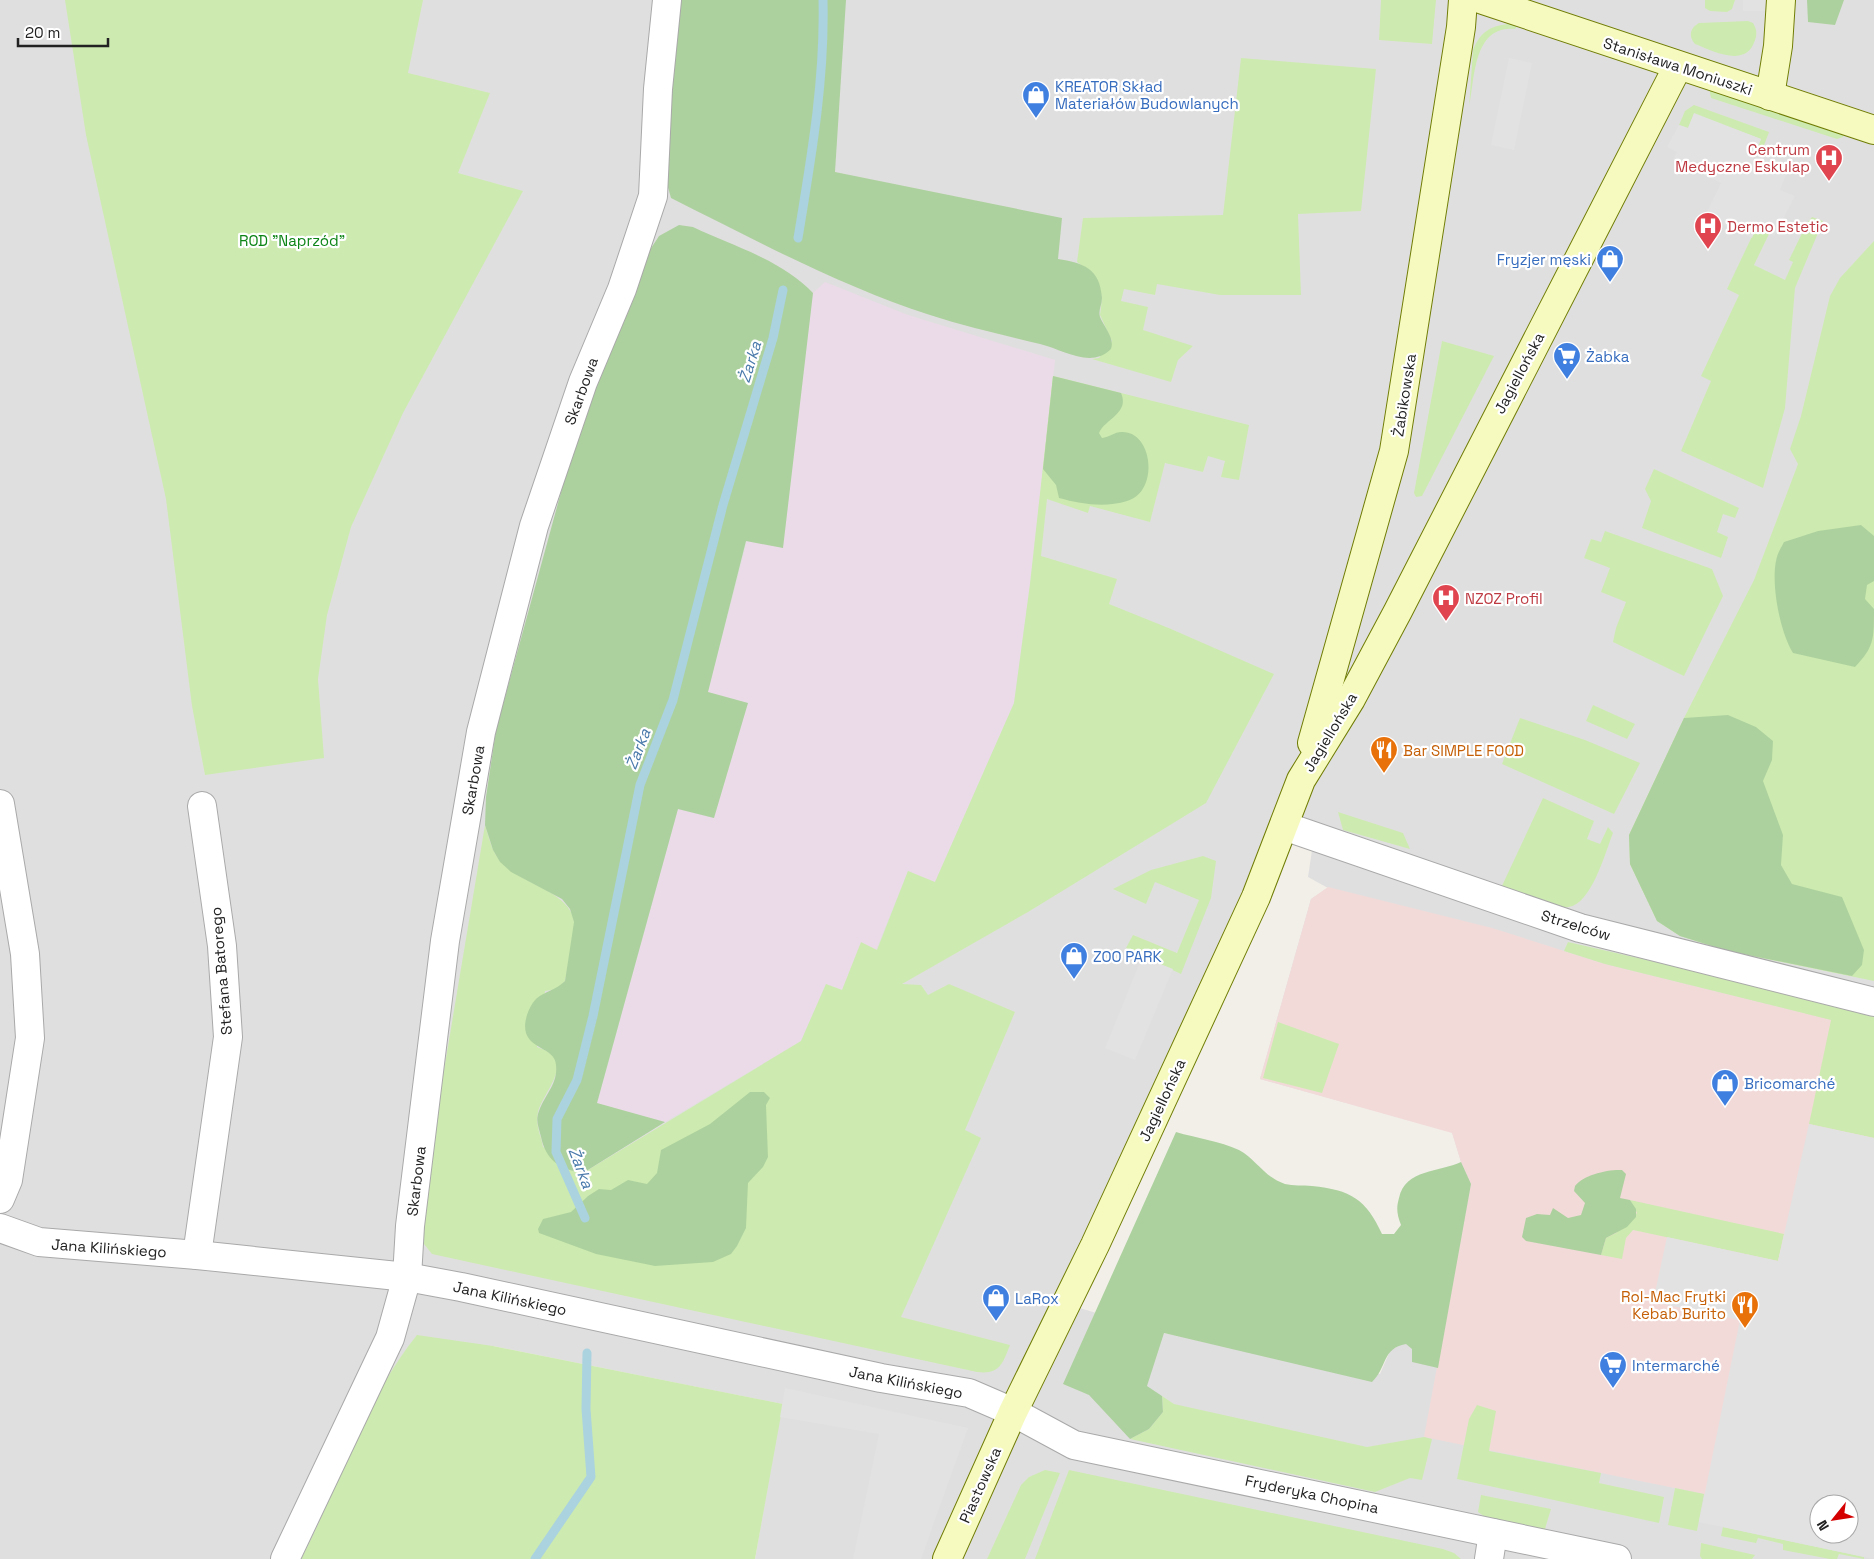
<svg xmlns="http://www.w3.org/2000/svg" width="1874" height="1559" font-family="'Space Grotesk',sans-serif">
<rect width="100%" height="100%" fill="#f2efe9"/>
<path fill="#e0dfdf" fill-rule="evenodd" d="M 0,0 L 1874,0 L 1874,1559 L 755,1559 L 782,1404 L 493,1346 L 306,1549 L 301,1559 L 0,1559 ZM 1285,826 L 1314,837 L 1308,877 L 1328,888 L 1311,899 L 1260,1079 L 1452,1132 L 1461,1162 L 1398,1346 L 1390,1351 L 1380,1374 L 1164,1333 L 1066,1304 ZM 1819,1504 L 1849,1504 L 1849,1534 L 1819,1534 Z"/>
<path fill="#f2dad9" fill-rule="evenodd" d="M 1328,887 L 1492,928 L 1605,964 L 1874,1030 L 1874,1559 L 1704,1494 L 1424,1437 L 1471,1184 L 1461,1162 L 1452,1133 L 1260,1079 L 1311,899 ZM 1819,1504 L 1849,1504 L 1849,1534 L 1819,1534 Z"/>
<path fill="#ebdbe8" d="M 825,282 L 908,315 L 1055,360 L 1030,584 L 1014,703 L 935,883 L 908,871 L 876,950 L 842,990 L 826,984 L 801,1041 L 665,1122 L 597,1104 L 678,809 L 714,818 L 748,703 L 708,692 L 747,541 L 783,547 L 813,293 Z"/>
<g fill="#cdebb0">
<path d="M 65,0 L 423,0 L 408,73 L 490,93 L 458,173 L 523,191 L 403,413 L 351,527 L 327,615 L 318,679 L 324,758 L 205,775 L 192,706 L 166,499 L 86,135 Z"/>
<path d="M 1381,0 L 1436,0 L 1432,44 L 1379,40 Z"/>
<path d="M 1705,0 L 1735,0 L 1732,9 L 1727,12 L 1710,11 L 1705,8 Z"/>
<path d="M 1748,21 L 1753,23 C 1758,31 1757,37 1753,45 C 1742,67 1711,50 1695,44 C 1688,36 1690,28 1699,23 Z"/>
<path d="M 1508,24 L 1518,24 L 1515,29 C 1473,25 1475,78 1469,108 L 1473,50 C 1480,33 1489,26 1508,24 Z"/>
<path d="M 1241,58 L 1376,69 L 1361,211 L 1298,214 L 1301,295 L 1220,295 L 1157,284 L 1155,295 L 1124,289 L 1121,301 L 1148,307 L 1143,330 L 1193,346 L 1178,360 L 1171,382 L 1092,359 L 1099,358 L 1112,341 L 1100,315 L 1102,298 L 1098,283 L 1093,273 L 1077,262 L 1083,218 L 1223,215 Z"/>
<path d="M 1709,88 L 1844,134 L 1843,137 L 1837,139 L 1711,98 Z"/>
<path d="M 1694,105 L 1769,132 L 1760,156 L 1755,153 L 1761,139 L 1694,114 L 1688,128 L 1679,125 L 1685,111 Z"/>
<path d="M 1812,217 L 1823,221 L 1795,288 L 1785,408 L 1763,488 L 1681,451 L 1711,381 L 1701,376 L 1739,295 L 1727,289 L 1756,228 L 1769,234 L 1754,265 L 1785,280 L 1793,262 L 1789,260 L 1807,223 Z"/>
<path d="M 1874,241 L 1874,981 L 1728,951 L 1680,936 L 1657,921 L 1630,864 L 1629,835 L 1684,718 L 1754,580 L 1798,464 L 1790,449 L 1801,416 L 1830,296 L 1840,278 Z"/>
<path d="M 1442,341 L 1494,356 L 1422,496 L 1416,497 L 1414,493 Z"/>
<path d="M 1053,376 L 1249,425 L 1239,480 L 1221,477 L 1225,461 L 1208,456 L 1203,472 L 1165,463 L 1150,522 L 1090,506 L 1088,513 L 1047,499 L 1041,556 L 1117,579 L 1109,604 L 1171,629 L 1274,674 L 1206,803 L 1028,912 L 902,984 L 921,985 L 928,995 L 949,984 L 1015,1012 L 965,1130 L 981,1138 L 901,1317 L 1010,1345 C 1003,1363 1000,1375 977,1372 L 432,1254 L 424,1244 L 421,1234 L 441,1088 L 485,825 C 489,838 492,853 502,863 C 521,884 569,891 574,921 C 576,936 568,965 565,981 L 557,989 L 545,991 L 537,1047 C 578,1060 544,1090 538,1112 C 535,1125 541,1135 543,1147 L 583,1173 L 801,1041 L 826,984 L 842,990 L 861,942 L 877,950 L 908,871 L 935,882 L 1014,703 L 1030,584 Z"/>
<path d="M 1654,469 L 1739,508 L 1735,518 L 1723,514 L 1717,532 L 1728,537 L 1721,558 L 1642,528 L 1651,501 L 1645,489 Z"/>
<path d="M 1605,531 L 1712,569 L 1723,596 L 1684,676 L 1613,642 L 1616,628 L 1626,602 L 1601,592 L 1610,568 L 1584,558 L 1591,539 L 1601,542 Z"/>
<path d="M 1593,705 L 1635,724 L 1627,739 L 1586,721 Z"/>
<path d="M 1520,718 L 1585,740 L 1640,763 L 1614,814 L 1502,764 Z"/>
<path d="M 1543,798 L 1594,821 L 1587,839 L 1600,844 L 1608,827 L 1613,833 C 1605,853 1592,903 1569,907 C 1552,909 1518,894 1501,888 Z"/>
<path d="M 1338,812 L 1403,833 L 1410,849 L 1343,830 Z"/>
<path d="M 1203,856 L 1216,861 L 1211,898 L 1181,974 L 1126,948 L 1133,935 L 1177,953 L 1199,900 L 1155,882 L 1146,904 L 1113,889 L 1151,870 Z"/>
<path d="M 1568,942 L 1874,1012 L 1874,1138 L 1809,1124 L 1831,1020 L 1605,964 L 1564,951 Z"/>
<path d="M 1278,1022 L 1339,1044 L 1322,1093 L 1263,1078 Z"/>
<path d="M 1630,1200 L 1784,1234 L 1778,1261 L 1633,1230 L 1626,1238 L 1622,1259 L 1601,1255 L 1606,1238 L 1616,1233 L 1637,1213 Z"/>
<path d="M 417,1335 L 493,1346 L 783,1404 L 755,1559 L 301,1559 C 340,1485 363,1402 417,1335 Z"/>
<path d="M 1162,1396 L 1174,1404 L 1367,1447 L 1424,1437 L 1432,1439 L 1422,1480 L 1410,1478 L 1375,1492 L 1130,1439 L 1149,1429 L 1163,1412 Z"/>
<path d="M 1477,1405 L 1496,1411 L 1489,1451 L 1601,1473 L 1599,1483 L 1664,1497 L 1659,1523 L 1457,1479 L 1469,1419 Z"/>
<path d="M 1045,1470 L 1060,1473 L 1025,1559 L 987,1559 L 1021,1485 L 1029,1477 Z"/>
<path d="M 1069,1470 L 1443,1549 L 1454,1553 L 1461,1559 L 1035,1559 Z"/>
<path d="M 1675,1488 L 1704,1494 L 1697,1531 L 1668,1525 Z"/>
<path d="M 1481,1495 L 1551,1509 L 1545,1529 L 1538,1531 L 1492,1522 L 1478,1512 Z"/>
<path d="M 1723,1527 L 1864,1557 L 1864,1559 L 1839,1554 L 1837,1559 L 1830,1559 L 1783,1550 L 1783,1544 L 1758,1538 L 1756,1543 L 1721,1536 Z"/>
<path d="M 1701,1543 L 1755,1555 L 1752,1559 L 1702,1559 L 1700,1556 Z"/>
</g>
<g fill="#add19e">
<path d="M 676,0 L 846,0 L 835,172 L 1062,218 L 1058,259 C 1083,263 1100,268 1102,298 C 1102,305 1098,310 1100,317 C 1104,327 1115,338 1111,349 C 1091,369 1064,350 1040,344 C 1004,335 966,327 930,315 C 840,286 755,240 671,198 L 664,173 Z"/>
<path d="M 1807,0 L 1844,0 L 1835,25 L 1808,22 Z"/>
<path d="M 679,225 L 693,227 C 733,246 782,260 813,293 L 783,548 L 746,541 L 708,692 L 748,703 L 714,818 L 678,809 L 597,1103 L 665,1122 L 583,1173 C 559,1169 546,1160 541,1137 C 539,1127 535,1121 539,1111 C 545,1094 558,1084 556,1065 C 555,1044 516,1051 527,1015 C 536,989 549,996 565,981 L 574,922 L 570,909 L 562,899 L 511,872 L 500,862 L 493,850 L 485,825 L 486,797 L 496,730 L 581,419 L 642,262 L 659,236 Z"/>
<path d="M 1053,376 L 1121,393 C 1130,413 1105,419 1099,433 L 1102,438 C 1109,437 1115,432 1121,432 C 1153,430 1160,492 1127,501 C 1105,508 1081,504 1059,498 L 1056,485 L 1043,469 Z"/>
<path d="M 1861,525 L 1874,536 L 1874,581 L 1867,585 L 1865,599 L 1874,609 C 1874,640 1874,647 1855,667 L 1793,653 C 1780,632 1771,585 1776,561 C 1777,554 1781,548 1784,542 L 1818,531 Z"/>
<path d="M 1728,715 L 1756,727 L 1773,741 L 1772,760 L 1763,781 L 1783,835 L 1781,865 L 1792,884 L 1842,897 L 1864,950 L 1862,965 L 1852,976 L 1728,951 L 1680,936 L 1657,921 L 1630,864 L 1629,835 L 1684,718 Z"/>
<path d="M 750,1092 L 764,1092 L 770,1098 L 766,1105 L 768,1157 L 763,1167 L 748,1183 L 746,1228 L 737,1246 L 731,1254 L 713,1262 L 655,1266 L 596,1254 L 539,1233 L 538,1229 L 543,1219 L 571,1212 L 588,1196 L 599,1189 L 611,1190 L 628,1180 L 647,1184 L 657,1173 L 661,1150 L 710,1124 Z"/>
<path d="M 1176,1132 C 1196,1138 1220,1141 1239,1150 C 1256,1159 1264,1177 1285,1184 C 1293,1186 1303,1185 1312,1186 C 1351,1190 1366,1199 1382,1234 L 1394,1234 L 1401,1225 C 1397,1215 1396,1208 1399,1198 C 1405,1169 1440,1172 1461,1162 L 1471,1184 L 1438,1368 L 1412,1362 L 1412,1349 L 1406,1344 C 1382,1348 1387,1368 1372,1382 L 1164,1333 L 1147,1386 L 1162,1396 L 1163,1412 L 1149,1429 L 1130,1439 L 1089,1395 L 1063,1384 Z"/>
<path d="M 1622,1170 L 1626,1174 L 1620,1198 L 1630,1200 L 1636,1209 L 1636,1217 L 1627,1227 L 1606,1238 L 1601,1255 L 1526,1241 L 1522,1237 L 1526,1218 L 1537,1214 L 1550,1215 L 1553,1208 L 1568,1218 L 1581,1215 L 1585,1203 L 1574,1191 L 1575,1186 C 1583,1175 1608,1169 1622,1170 Z"/>
</g>
<g fill="#e2e2e2" fill-rule="evenodd">
<rect x="1743" y="0" width="22" height="11"/>
<path d="M 1509,58 L 1532,63 L 1514,150 L 1491,145 Z"/>
<path d="M 1694,113 L 1761,139 L 1753,160 L 1786,175 L 1780,190 L 1795,196 L 1774,236 L 1756,228 L 1752,238 L 1705,216 L 1721,183 L 1673,160 L 1677,152 L 1667,147 L 1679,125 L 1688,128 Z"/>
<path d="M 1142,957 L 1173,969 L 1135,1060 L 1105,1048 Z"/>
<path d="M 1809,1124 L 1874,1138 L 1874,1559 L 1699,1522 L 1740,1320 L 1653,1302 L 1667,1237 L 1778,1261 ZM 1819,1504 L 1849,1504 L 1849,1534 L 1819,1534 Z"/>
<path d="M 785,1388 L 968,1428 L 921,1559 L 853,1559 L 879,1434 L 780,1417 Z"/>
</g>
<g fill="none" stroke-linecap="round" stroke-linejoin="round">
<g stroke="#aad3df" stroke-width="9">
<path d="M 798,238 C 811,159 825,80 823,0"/>
<path d="M 585,1218 L 556,1152 L 557,1119 L 577,1080 L 593,1016 L 640,785 L 673,700 L 723,505 L 773,338 L 783,290"/>
<path d="M 535,1559 L 591,1477 L 586,1409 L 587,1353"/>
</g>
<defs>
<g id="street">
<path d="M 0,804 L 25,954 L 30,1038 L 8,1180 L 0,1199"/>
<path d="M 1284,826 L 1580,928 L 1874,1002"/>
<path d="M 0,1228 L 39,1242 L 197,1255 L 407,1277 L 461,1287 L 881,1378 L 969,1393 L 1013,1412 L 1074,1445 L 1617,1559"/>
<path d="M 197,1255 L 228,1037 L 222,946 L 202,806"/>
<path d="M 285,1559 L 390,1338 L 407,1277 L 410,1226 L 445,941 L 481,732 L 534,526 L 583,382 L 622,289 L 653,196 L 658,89 L 667,0"/>
<path d="M 1489,1559 L 1493,1533"/>
</g>
<g id="secondary">
<path d="M 1483,0 L 1874,130"/>
<path d="M 1770,96 L 1778,46 L 1781,0"/>
<path d="M 1312,743 L 1394,451 L 1461,27 L 1463,0"/>
<path d="M 947,1559 L 1013,1412 L 1095,1245 L 1256,897 L 1301,780 L 1351,699 L 1398,611 L 1678,66"/>
</g>
</defs>
<use href="#street" stroke="#a9a9a9" stroke-width="30"/>
<use href="#secondary" stroke="#707d05" stroke-width="30"/>
<use href="#street" stroke="#fff" stroke-width="28"/>
<use href="#secondary" stroke="#f7fabf" stroke-width="28"/>
</g>
<defs>
<symbol id="shop-pin" viewBox="-11 -11 22 30"><path d="M0 17L-7.5 6A9.5 9.5 0 1 1 7.5 6Z" fill="#3f7fe0" stroke="#fff"/><path d="M-5-2.5h2.3a2.7 3.5 0 0 1 5.4 0H5L5.5 6h-11ZM-1.5-2.5h3a1.5 2.3 0 0 0-3 0Z" fill="#fff"/></symbol>
<symbol id="hospital-pin" viewBox="-11 -11 22 30"><path d="M0 17L-7.5 6A9.5 9.5 0 1 1 7.5 6Z" fill="#e0444e" stroke="#fff"/><path d="M-5-5h3v3.5h4V-5h3V5h-3V1.5h-4V5h-3Z" fill="#fff"/></symbol>
<symbol id="supermarket-pin" viewBox="-11 -11 22 30"><path d="M0 17L-7.5 6A9.5 9.5 0 1 1 7.5 6Z" fill="#3f7fe0" stroke="#fff"/><path d="M-6-5.5h2.5l.6 2H6L4.5 2H-2.5L-4.4-4H-6ZM-1.5 3.2a1.3 1.3 0 1 0 .1 0ZM3 3.2a1.3 1.3 0 1 0 .1 0Z" fill="#fff"/></symbol>
<symbol id="restaurant-pin" viewBox="-11 -11 22 30"><path d="M0 17L-7.5 6A9.5 9.5 0 1 1 7.5 6Z" fill="#e8710a" stroke="#fff"/><path d="M-5-6h1v4h1v-4h1v4h1v-4h1v5L-1.5 .5V6h-2V.5L-5-1ZM5-6V6H3V1.5H1.5Q1.5-4 5-6Z" fill="#fff"/></symbol>
</defs>
<g fill-rule="evenodd">
<use href="#shop-pin" x="1020" y="79" width="32" height="43"/>
<use href="#hospital-pin" x="1813" y="142" width="32" height="43"/>
<use href="#hospital-pin" x="1692" y="210" width="32" height="43"/>
<use href="#shop-pin" x="1594" y="243" width="32" height="43"/>
<use href="#supermarket-pin" x="1551" y="340" width="32" height="43"/>
<use href="#hospital-pin" x="1430" y="582" width="32" height="43"/>
<use href="#restaurant-pin" x="1368" y="734" width="32" height="43"/>
<use href="#shop-pin" x="1058" y="940" width="32" height="43"/>
<use href="#shop-pin" x="1709" y="1067" width="32" height="43"/>
<use href="#shop-pin" x="980" y="1282" width="32" height="43"/>
<use href="#restaurant-pin" x="1729" y="1289" width="32" height="43"/>
<use href="#supermarket-pin" x="1597" y="1349" width="32" height="43"/>
</g>
<g text-anchor="middle" dominant-baseline="central" stroke-width="4.5" stroke-linejoin="round" paint-order="stroke">
<g font-size="15" fill="#222" stroke="#fff">
<text transform="translate(1678 66) rotate(18)">Stanisława Moniuszki</text>
<text transform="translate(1519 373) rotate(-62)">Jagiellońska</text>
<text transform="translate(581 391) rotate(-70)">Skarbowa</text>
<text transform="translate(1404 395) rotate(-81)">Żabikowska</text>
<text transform="translate(1330 732) rotate(-59)">Jagiellońska</text>
<text transform="translate(473 780) rotate(-80)">Skarbowa</text>
<text transform="translate(1576 925) rotate(17)">Strzelców</text>
<text transform="translate(221 971) rotate(-95)">Stefana Batorego</text>
<text transform="translate(1162 1100) rotate(-65)">Jagiellońska</text>
<text transform="translate(416 1181) rotate(-83)">Skarbowa</text>
<text transform="translate(109 1248) rotate(4)">Jana Kilińskiego</text>
<text transform="translate(510 1298) rotate(12)">Jana Kilińskiego</text>
<text transform="translate(906 1382) rotate(11)">Jana Kilińskiego</text>
<text transform="translate(980 1485) rotate(-66)">Piastowska</text>
<text transform="translate(1312 1494) rotate(12)">Fryderyka Chopina</text>
</g>
<g font-size="15" fill="#366cbe" stroke="#fff" text-anchor="start">
<text x="1055" y="86">KREATOR Skład<tspan x="1055" dy="17">Materiałów Budowlanych</tspan></text>
<text x="1591" y="259" text-anchor="end">Fryzjer męski</text>
<text x="1586" y="356">Żabka</text>
<text x="1093" y="956">ZOO PARK</text>
<text x="1744" y="1083">Bricomarché</text>
<text x="1015" y="1298">LaRox</text>
<text x="1632" y="1365">Intermarché</text>
</g>
<g font-size="15" fill="#be3a42" stroke="#fff" text-anchor="start">
<text x="1810" y="149" text-anchor="end">Centrum<tspan x="1810" dy="17">Medyczne Eskulap</tspan></text>
<text x="1727" y="226">Dermo Estetic</text>
<text x="1465" y="598">NZOZ Profil</text>
</g>
<g font-size="15" fill="#0c8416" stroke="#fff">
<text x="292" y="240">ROD "Naprzód"</text>
</g>
<g font-size="15" fill="#c56008" stroke="#fff" text-anchor="start">
<text x="1403" y="750">Bar SIMPLE FOOD</text>
<text x="1726" y="1296" text-anchor="end">Rol-Mac Frytki<tspan x="1726" dy="17">Kebab Burito</tspan></text>
</g>
<g font-size="16" font-style="italic" fill="#4a7aab" stroke="#fff">
<text transform="translate(750 362) rotate(-73)">Żarka</text>
<text transform="translate(638 749) rotate(-69)">Żarka</text>
<text transform="translate(581 1168) rotate(69)">Żarka</text>
</g>
</g>
<g transform="translate(1834 1519) rotate(240)"><circle r="24" fill="#ffffff" stroke="#a7a7a7"/>
<path d="M0-4L9 19L0 12L-9 19Z" fill="#d40000"/>
<text y="-8" font-size="14" font-weight="bold" text-anchor="middle" fill="#222222">N</text>
</g>
<path d="M18 38v8h90v-8" fill="none" stroke="#222222" stroke-width="2.5"/>
<text x="25" y="38" font-size="15" fill="#222222" stroke="#ffffff" stroke-width="4" paint-order="stroke">20 m</text>
</svg>
